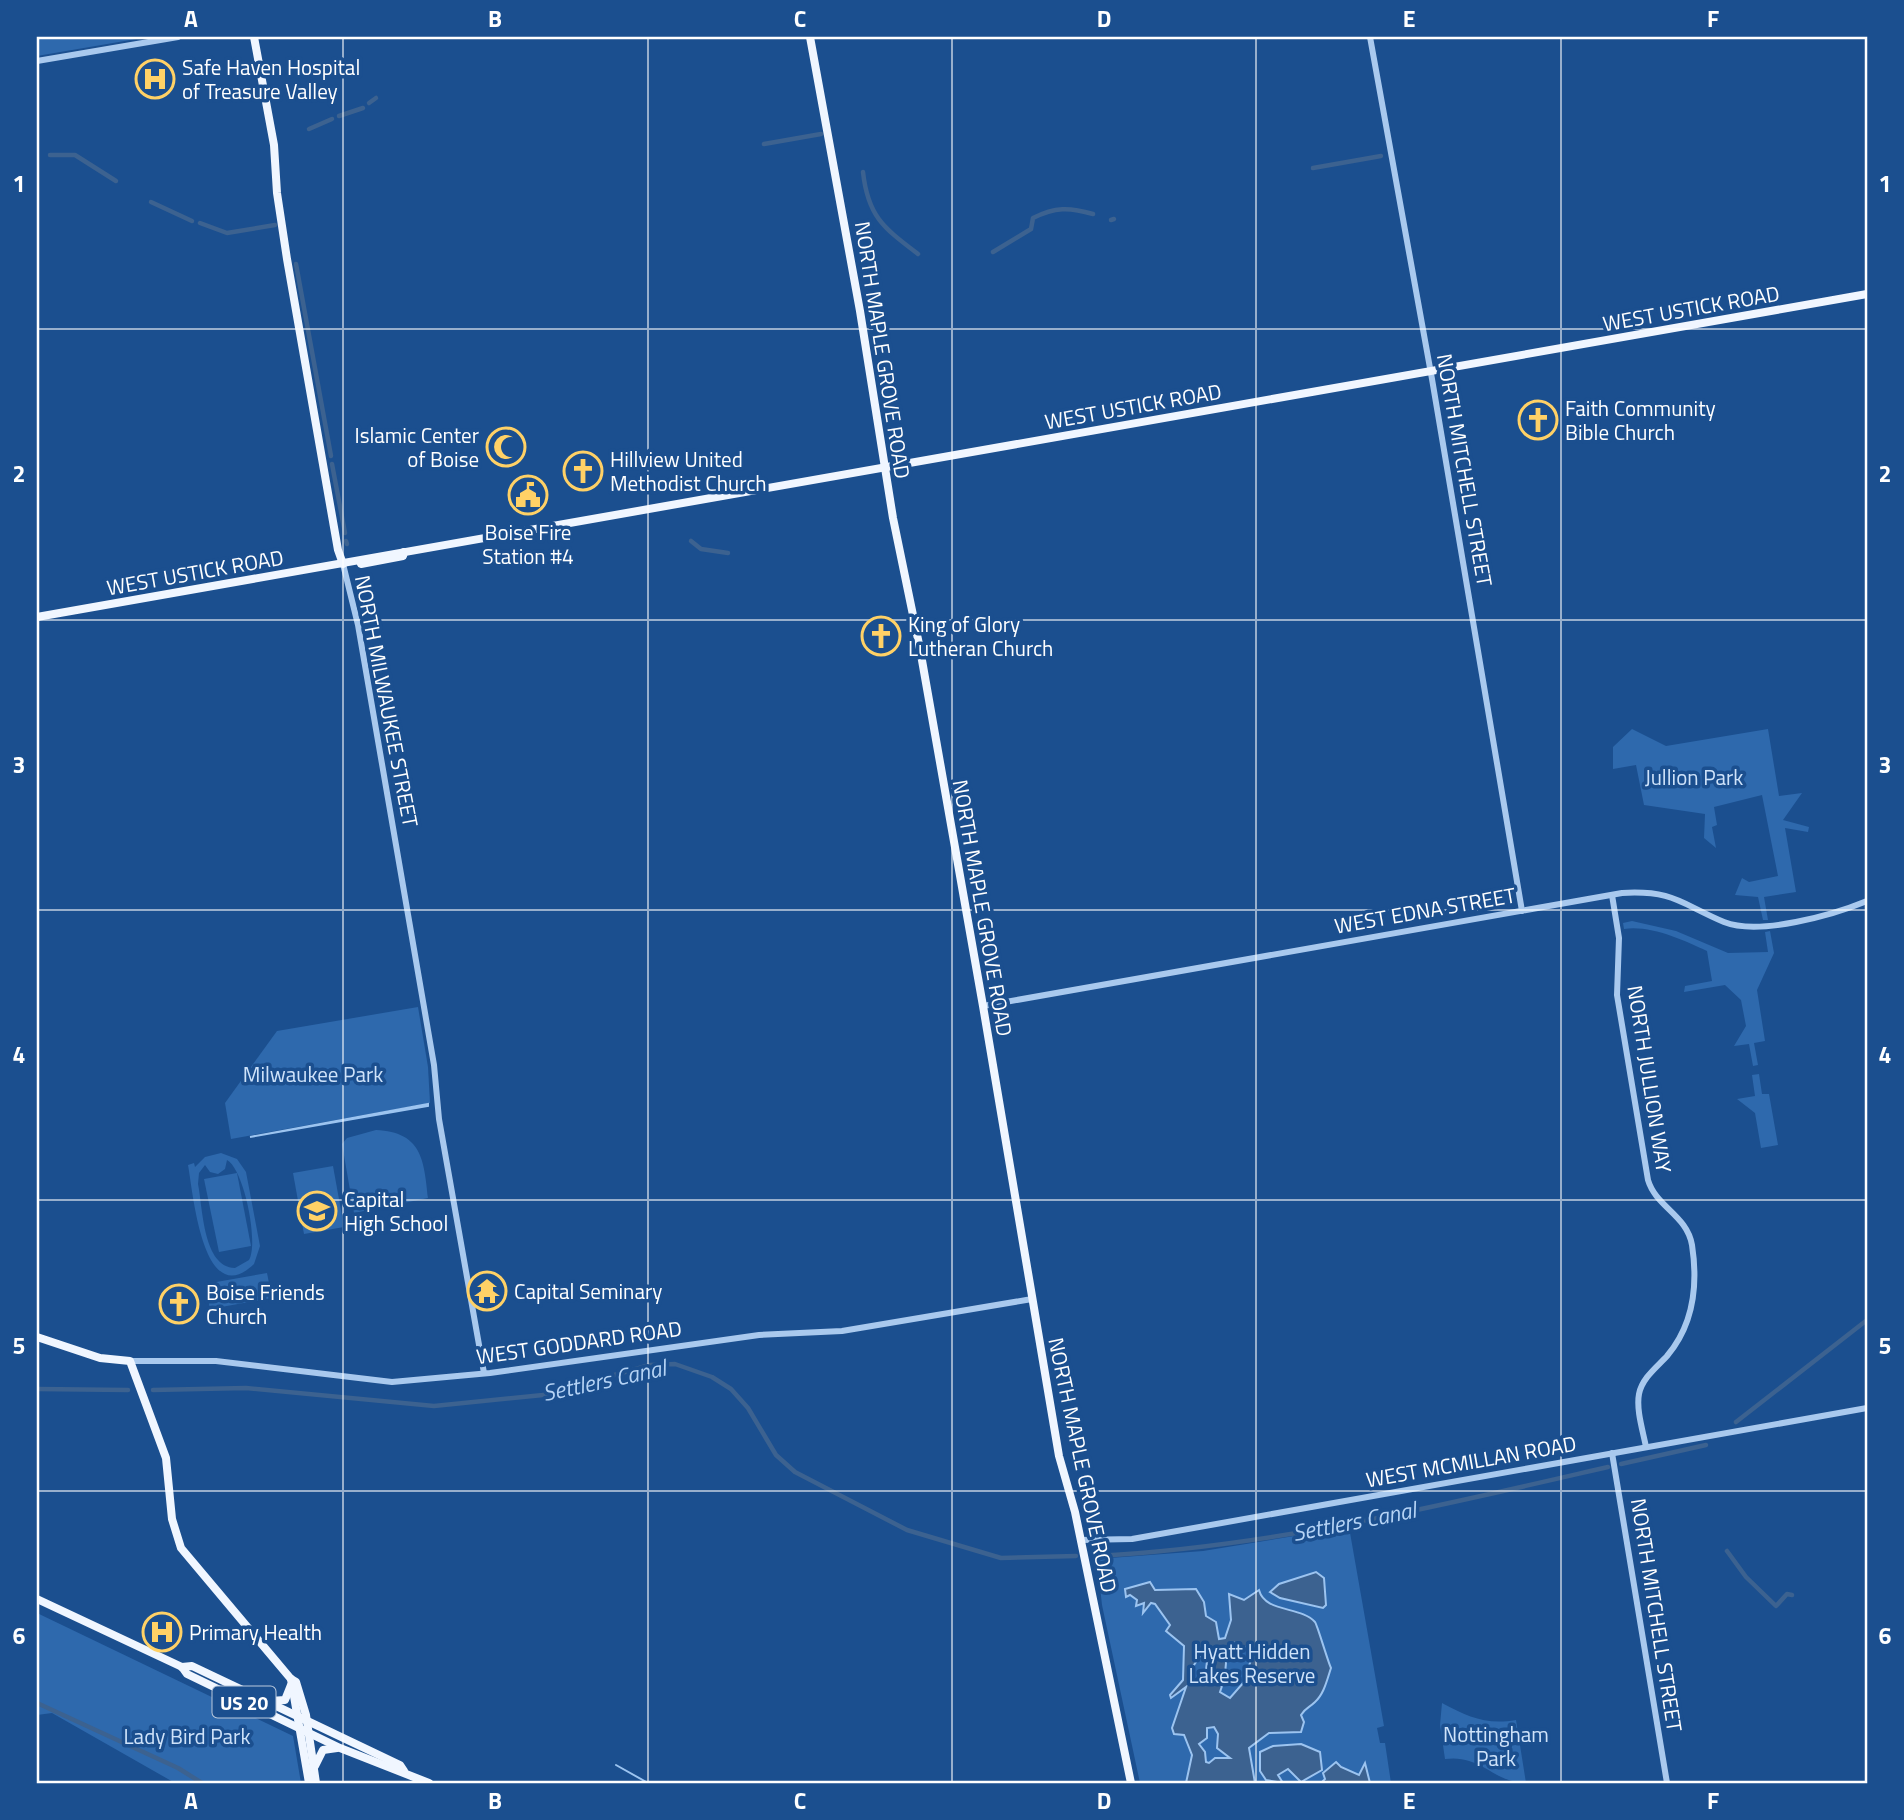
<svg xmlns="http://www.w3.org/2000/svg" width="1904" height="1820" font-family="'Titillium Web',sans-serif">
<rect width="100%" height="100%" fill="#1b4f8f"/>
<g fill="#2e69ad" fill-rule="evenodd">
<path d="M 37,37 L 148,37 L 37,56 Z"/>
<path d="M 1632,729 L 1666,746 L 1768,729 L 1779,796 L 1802,793 L 1783,820 L 1809,827 L 1808,832 L 1785,828 L 1796,892 L 1764,897 L 1768,920 L 1763,920 L 1758,897 L 1735,895 L 1742,878 L 1749,882 L 1778,876 L 1762,795 L 1714,807 L 1717,825 L 1712,827 L 1716,848 L 1704,838 L 1705,814 L 1644,805 L 1636,765 L 1613,769 L 1613,747 Z"/>
<path d="M 1632,921 L 1676,931 L 1728,953 L 1768,952 L 1765,932 L 1770,931 L 1774,953 L 1757,990 L 1765,1041 L 1754,1043 L 1758,1065 L 1753,1066 L 1749,1044 L 1734,1046 L 1746,1026 L 1741,1000 L 1725,985 L 1684,992 L 1685,986 L 1712,981 L 1707,951 C 1683,940 1651,925 1624,929 L 1623,923 Z"/>
<path d="M 418,1007 L 428,1067 L 430,1103 L 231,1139 L 225,1103 L 277,1031 Z"/>
<path d="M 1759,1074 L 1762,1094 L 1769,1094 L 1778,1145 L 1761,1148 L 1755,1113 L 1737,1099 L 1755,1096 L 1752,1075 Z"/>
<path d="M 376,1130 C 422,1132 424,1160 428,1198 L 354,1213 L 342,1144 L 347,1138 Z"/>
<path d="M 221,1153 L 237,1159 L 246,1172 L 260,1246 L 254,1264 C 203,1313 193,1192 188,1165 L 194,1163 L 195,1167 L 205,1157 ZM 227,1160 C 244,1169 259,1243 249,1260 L 235,1268 C 203,1267 203,1209 198,1184 L 199,1173 L 205,1165 L 210,1172 L 218,1174 L 225,1169 Z"/>
<path d="M 333,1166 L 344,1227 L 304,1234 L 293,1173 Z"/>
<path d="M 237,1173 L 251,1246 L 219,1252 L 204,1179 Z"/>
<path d="M 267,1273 L 272,1298 L 210,1309 L 205,1284 Z"/>
<path d="M 1349,1527 L 1384,1726 L 1377,1728 L 1380,1743 L 1385,1743 L 1391,1783 L 1140,1783 L 1102,1605 L 1097,1559 L 1203,1551 Z"/>
<path d="M 37,1613 L 293,1736 L 301,1783 L 175,1783 L 52,1713 L 37,1715 Z"/>
<path d="M 1442,1703 C 1468,1717 1486,1725 1516,1720 L 1526,1783 C 1494,1783 1481,1754 1445,1759 L 1440,1725 Z"/>
</g>
<g fill="#3c6290" stroke="#9cc4f0" stroke-width="2" fill-rule="evenodd">
<path d="M 428,1104 L 428,1106 L 250,1137 Z"/>
<path d="M 1316,1572 L 1324,1578 L 1326,1605 L 1323,1608 L 1280,1598 L 1270,1592 L 1279,1584 Z"/>
<path d="M 1150,1582 L 1155,1590 L 1196,1589 L 1204,1602 L 1206,1616 L 1216,1622 L 1219,1639 L 1225,1638 L 1231,1620 L 1229,1594 L 1244,1600 L 1259,1590 C 1265,1613 1301,1606 1315,1622 C 1317,1624 1328,1662 1331,1668 C 1327,1680 1324,1694 1315,1702 C 1309,1708 1306,1707 1301,1715 L 1304,1722 L 1301,1732 L 1269,1733 L 1249,1748 L 1255,1783 L 1186,1783 L 1192,1755 L 1184,1735 L 1174,1734 L 1172,1728 L 1186,1687 L 1171,1698 L 1170,1695 L 1183,1680 L 1184,1646 L 1166,1631 L 1170,1625 L 1155,1604 L 1151,1603 L 1143,1613 L 1144,1603 L 1136,1606 L 1137,1600 L 1130,1595 L 1126,1597 L 1125,1589 ZM 1234,1643 L 1240,1654 L 1247,1646 L 1252,1646 L 1254,1650 L 1244,1682 L 1230,1698 L 1220,1692 L 1222,1686 L 1216,1683 L 1220,1674 L 1225,1674 L 1227,1652 ZM 1201,1655 L 1207,1661 L 1206,1670 L 1201,1674 L 1204,1681 L 1191,1683 L 1189,1672 ZM 1214,1727 L 1218,1734 L 1217,1748 L 1230,1758 L 1215,1758 L 1209,1763 L 1206,1762 L 1205,1752 L 1199,1744 L 1207,1738 L 1207,1728 Z"/>
<path d="M 1301,1744 L 1320,1752 L 1322,1770 L 1301,1782 L 1288,1769 L 1278,1775 L 1283,1783 L 1266,1780 L 1260,1771 L 1260,1752 L 1273,1746 Z"/>
<path d="M 1336,1762 L 1341,1767 L 1359,1775 L 1365,1763 L 1370,1783 L 1321,1783 L 1325,1779 L 1323,1773 Z"/>
</g>
<g fill="none" stroke-linecap="round" stroke-linejoin="round">
<path stroke="#9cc4f0" stroke-width="2" d="M 616,1765 L 648,1783"/>
<g stroke="#3c6290" stroke-width="4.5">
<path d="M 369,103 L 376,98"/>
<path d="M 339,116 L 363,108"/>
<path d="M 309,129 L 332,119"/>
<path d="M 764,144 L 821,134"/>
<path d="M 50,155 L 75,155 L 116,181"/>
<path d="M 1313,168 L 1381,156"/>
<path d="M 863,172 C 868,217 884,228 918,254"/>
<path d="M 151,202 L 192,221"/>
<path d="M 1111,220 L 1114,219"/>
<path d="M 200,223 L 227,233 L 275,225"/>
<path d="M 993,252 L 1031,229 L 1033,218 C 1055,207 1069,207 1093,214"/>
<path d="M 296,264 L 331,456"/>
<path d="M 332,464 L 345,533"/>
<path d="M 346,541 L 347,544"/>
<path d="M 691,541 L 701,549 L 728,553"/>
<path d="M 37,1389 L 128,1390"/>
<path d="M 153,1390 L 246,1388 L 434,1406 L 543,1395 L 650,1365 L 675,1364 L 712,1377 L 731,1389 L 748,1408 L 776,1455 L 795,1472 L 907,1530 L 1001,1558 L 1076,1556"/>
<path d="M 1736,1422 L 1867,1320"/>
<path d="M 1621,1464 L 1706,1445"/>
<path d="M 1727,1551 L 1746,1577 L 1776,1606 L 1787,1594 L 1792,1595"/>
<path d="M 1096,1556 C 1270,1547 1439,1506 1608,1467"/>
<path d="M 37,1703 L 178,1768 L 202,1783"/>
</g>
<g stroke="#a9c9ee" stroke-width="6">
<path d="M 1370,37 L 1432,379 L 1522,911"/>
<path d="M 37,61 L 178,37"/>
<path d="M 343,564 L 358,625 L 434,1065 L 439,1119 L 484,1373"/>
<path d="M 1612,895 L 1619,938 L 1617,995 L 1648,1180 C 1656,1207 1687,1215 1692,1245 C 1698,1284 1694,1324 1667,1356 C 1657,1367 1642,1378 1639,1394 C 1636,1410 1643,1431 1646,1447"/>
<path d="M 983,1006 L 1622,893 C 1674,890 1681,904 1724,922 C 1759,936 1833,915 1867,901"/>
<path d="M 130,1361 L 216,1361 L 392,1382 L 490,1373 L 759,1335 L 842,1331 L 1032,1299"/>
<path d="M 1612,1453 L 1667,1783"/>
<path d="M 1080,1540 L 1132,1539 L 1867,1408"/>
</g>
<g stroke="#f0f6ff" stroke-width="8">
<path d="M 254,37 L 274,145 L 277,193 L 287,259 L 338,550 L 343,564"/>
<path d="M 810,37 L 860,311 L 893,518 L 920,649 L 983,1006 L 1059,1456 L 1075,1512 L 1131,1783"/>
<path d="M 360,561 L 361,564 L 403,556 L 404,552"/>
<path d="M 37,617 L 1867,294"/>
<path d="M 37,1337 L 100,1358 L 130,1361 L 166,1458 L 172,1519 L 181,1548 L 291,1679 L 296,1682 L 306,1715 L 316,1783"/>
<path d="M 37,1599 L 182,1667 L 187,1674 L 340,1748 L 429,1783"/>
<path d="M 182,1667 L 192,1666 L 400,1765 L 404,1771"/>
<path d="M 291,1679 L 309,1783"/>
<path d="M 270,1701 L 285,1700 L 291,1685"/>
<path d="M 315,1766 L 323,1750 L 337,1748"/>
</g>
</g>
<path fill="none" stroke="#fff" stroke-width="2" stroke-opacity="0.55" d="M 343,37 L 343,1783M 648,37 L 648,1783M 952,37 L 952,1783M 1256,37 L 1256,1783M 1561,37 L 1561,1783M 37,329 L 1867,329M 37,620 L 1867,620M 37,910 L 1867,910M 37,1200 L 1867,1200M 37,1491 L 1867,1491"/>
<defs>
<symbol id="hospital-ring" viewBox="-11 -11 22 22"><circle r="9.5" fill="#1b4f8f" stroke="#ffd166" stroke-width="1.5"/><path d="M-5-5h3v3.5h4V-5h3V5h-3V1.5h-4V5h-3Z" fill="#ffd166"/></symbol>
<symbol id="church-ring" viewBox="-11 -11 22 22"><circle r="9.5" fill="#1b4f8f" stroke="#ffd166" stroke-width="1.5"/><path d="M-1.2-6h2.4v3.5h3.3v2.4h-3.3V6h-2.4V-.1h-3.3v-2.4h3.3Z" fill="#ffd166"/></symbol>
<symbol id="mosque-ring" viewBox="-11 -11 22 22"><circle r="9.5" fill="#1b4f8f" stroke="#ffd166" stroke-width="1.5"/><path d="M3.5-4.9A6 6 0 1 0 3.5 4.9A5 5 0 1 1 3.5-4.9Z" fill="#ffd166"/></symbol>
<symbol id="civic-ring" viewBox="-11 -11 22 22"><circle r="9.5" fill="#1b4f8f" stroke="#ffd166" stroke-width="1.5"/><path d="M-.6-6.5H3V-4.5H.6V-3L4-1V1h2V6H-6V1h2V-1L-.6-3ZM-1.2 2.5V6h2.4V2.5Z" fill="#ffd166"/></symbol>
<symbol id="school-ring" viewBox="-11 -11 22 22"><circle r="9.5" fill="#1b4f8f" stroke="#ffd166" stroke-width="1.5"/><path d="M0-5L7-2L0 1L-7-2ZM-4 1L0 2.5L4 1V4Q0 6-4 4Z" fill="#ffd166"/></symbol>
<symbol id="temple-ring" viewBox="-11 -11 22 22"><circle r="9.5" fill="#1b4f8f" stroke="#ffd166" stroke-width="1.5"/><path d="M0-6L5-2H3V0L6.5 2.5H4V6H1.5V3h-3V6H-4V2.5H-6.5L-3 0V-2H-5Z" fill="#ffd166"/></symbol>
</defs>
<g fill-rule="evenodd">
<use href="#hospital-ring" x="133" y="57" width="44" height="44"/>
<use href="#church-ring" x="1516" y="398" width="44" height="44"/>
<use href="#mosque-ring" x="484" y="425" width="44" height="44"/>
<use href="#church-ring" x="561" y="449" width="44" height="44"/>
<use href="#civic-ring" x="506" y="473" width="44" height="44"/>
<use href="#church-ring" x="859" y="614" width="44" height="44"/>
<use href="#school-ring" x="295" y="1189" width="44" height="44"/>
<use href="#temple-ring" x="465" y="1269" width="44" height="44"/>
<use href="#church-ring" x="157" y="1282" width="44" height="44"/>
<use href="#hospital-ring" x="140" y="1610" width="44" height="44"/>
</g>
<g text-anchor="middle" dominant-baseline="central" stroke-width="7" stroke-linejoin="round" paint-order="stroke">
<rect fill="#1b4f8f" stroke="#bbcadd" stroke-width="2" x="212.5" y="1686.5" width="63" height="31" rx="5"/>
<g font-size="19" font-weight="bold" fill="#fff">
<text x="244" y="1702">US 20</text>
</g>
<g font-size="21" fill="#fff" stroke="#1b4f8f" text-anchor="start">
<text x="182" y="67">Safe Haven Hospital<tspan x="182" dy="24">of Treasure Valley</tspan></text>
<text x="1565" y="408">Faith Community<tspan x="1565" dy="24">Bible Church</tspan></text>
<text x="479" y="435" text-anchor="end">Islamic Center<tspan x="479" dy="24">of Boise</tspan></text>
<text x="610" y="459">Hillview United<tspan x="610" dy="24">Methodist Church</tspan></text>
<text x="528" y="532" text-anchor="middle">Boise Fire<tspan x="528" dy="24">Station #4</tspan></text>
<text x="908" y="624">King of Glory<tspan x="908" dy="24">Lutheran Church</tspan></text>
<text x="344" y="1199">Capital<tspan x="344" dy="24">High School</tspan></text>
<text x="514" y="1291">Capital Seminary</text>
<text x="206" y="1292">Boise Friends<tspan x="206" dy="24">Church</tspan></text>
<text x="189" y="1632">Primary Health</text>
</g>
<g font-size="21" fill="#fff" stroke="#1b4f8f">
<text transform="translate(1691 308) rotate(-10)">WEST USTICK ROAD</text>
<text transform="translate(883 350) rotate(81)">NORTH MAPLE GROVE ROAD</text>
<text transform="translate(1133 406) rotate(-10)">WEST USTICK ROAD</text>
<text transform="translate(1465 470) rotate(80)">NORTH MITCHELL STREET</text>
<text transform="translate(195 572) rotate(-10)">WEST USTICK ROAD</text>
<text transform="translate(387 701) rotate(79)">NORTH MILWAUKEE STREET</text>
<text transform="translate(983 908) rotate(80)">NORTH MAPLE GROVE ROAD</text>
<text transform="translate(1425 910) rotate(-10)">WEST EDNA STREET</text>
<text transform="translate(1650 1079) rotate(81)">NORTH JULLION WAY</text>
<text transform="translate(579 1342) rotate(-8)">WEST GODDARD ROAD</text>
<text transform="translate(1471 1461) rotate(-10)">WEST MCMILLAN ROAD</text>
<text transform="translate(1083 1465) rotate(78)">NORTH MAPLE GROVE ROAD</text>
<text transform="translate(1657 1615) rotate(81)">NORTH MITCHELL STREET</text>
</g>
<g font-size="21" fill="#cfe3fa" stroke="#1b4f8f">
<text x="1694" y="777">Jullion Park</text>
<text x="313" y="1074">Milwaukee Park</text>
<text x="1252" y="1651">Hyatt Hidden<tspan x="1252" dy="24">Lakes Reserve</tspan></text>
<text x="1496" y="1734">Nottingham<tspan x="1496" dy="24">Park</tspan></text>
<text x="187" y="1736">Lady Bird Park</text>
</g>
<g font-size="23" font-style="italic" fill="#b5d3f5" stroke="#1b4f8f">
<text transform="translate(604 1380) rotate(-12)">Settlers Canal</text>
<text transform="translate(1354 1521) rotate(-11)">Settlers Canal</text>
</g>
</g>
<rect width="1904" height="1820" fill="none" stroke="#1b4f8f" stroke-width="77"/>
<rect x="38" y="38" width="1828" height="1744" fill="none" stroke="#fff" stroke-width="2.5"/>
<g font-size="23" text-anchor="middle" font-weight="bold" fill="#fff">
<text x="191" y="27">A</text>
<text x="495" y="27">B</text>
<text x="800" y="27">C</text>
<text x="1104" y="27">D</text>
<text x="1409" y="27">E</text>
<text x="1713" y="27">F</text>
<text x="19" y="192">1</text>
<text x="1885" y="192">1</text>
<text x="19" y="482">2</text>
<text x="1885" y="482">2</text>
<text x="19" y="773">3</text>
<text x="1885" y="773">3</text>
<text x="19" y="1063">4</text>
<text x="1885" y="1063">4</text>
<text x="19" y="1354">5</text>
<text x="1885" y="1354">5</text>
<text x="19" y="1644">6</text>
<text x="1885" y="1644">6</text>
<text x="191" y="1809">A</text>
<text x="495" y="1809">B</text>
<text x="800" y="1809">C</text>
<text x="1104" y="1809">D</text>
<text x="1409" y="1809">E</text>
<text x="1713" y="1809">F</text>
</g>
</svg>
